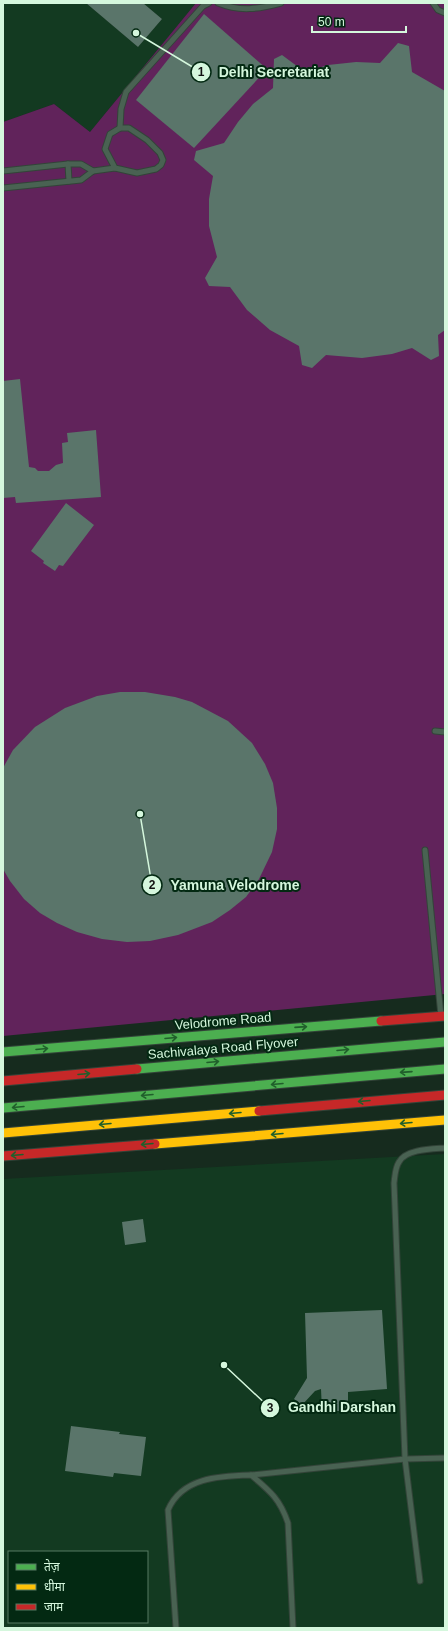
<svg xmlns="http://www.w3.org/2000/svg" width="448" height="1631" font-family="Arial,'Noto Sans Devanagari',sans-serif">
<rect width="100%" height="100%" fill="#162b1e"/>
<g fill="#133a21" fill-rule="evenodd">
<path d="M 6,3 L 86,3 L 138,47 L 162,19 L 143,3 L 196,3 L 90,132 L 54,104 L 3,122 L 3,4 Z"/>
<path d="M 445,1154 L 445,1628 L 3,1628 L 3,1179 ZM 9,1552 L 147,1552 L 147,1622 L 9,1622 Z"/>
</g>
<path fill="#61235b" d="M 196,3 L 445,3 L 445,994 L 3,1036 L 3,122 L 54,104 L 90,132 Z"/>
<g fill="#5a756a">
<path d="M 86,3 L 143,3 L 162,19 L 138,47 Z"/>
<path d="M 204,14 L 267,69 L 194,148 L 136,100 Z"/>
<path d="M 398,43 L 409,46 L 412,72 L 445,91 L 445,330 L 438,335 L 439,356 L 431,360 L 412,348 L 392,354 L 362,358 L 326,355 L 312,368 L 302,365 L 299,346 L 270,330 L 247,310 L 230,287 L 209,286 L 205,278 L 217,257 L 209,226 L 209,199 L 213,176 L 194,160 L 196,151 L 224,143 L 238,122 L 253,104 L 273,88 L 274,59 L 282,55 L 305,72 L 328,65 L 356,62 L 380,63 Z"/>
<path d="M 20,379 L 29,467 L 35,468 L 38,471 L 49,471 L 56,465 L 63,463 L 62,443 L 68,442 L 67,433 L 96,430 L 101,497 L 16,503 L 15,497 L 3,498 L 3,381 Z"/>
<path d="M 66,503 L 94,525 L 63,566 L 59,565 L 55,571 L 43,563 L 44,561 L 31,551 Z"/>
<path d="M 120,692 L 145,692 L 175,697 L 192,702 L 228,721 L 252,743 L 265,764 L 273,783 L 277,808 L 277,829 L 272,852 L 259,879 L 246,897 L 230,910 L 212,922 L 178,935 L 150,941 L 127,942 L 102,939 L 77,932 L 57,923 L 40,913 L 24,899 L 10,881 L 3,869 L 3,768 L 13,750 L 35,727 L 65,708 L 97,696 Z"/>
<path d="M 143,1219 L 146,1242 L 125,1245 L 122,1222 Z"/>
<path d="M 382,1310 L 387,1389 L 348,1392 L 348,1411 L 322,1411 L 321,1389 L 315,1391 L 302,1405 L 294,1399 L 307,1378 L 305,1313 Z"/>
<path d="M 71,1426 L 120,1432 L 119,1434 L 146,1437 L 141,1476 L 114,1473 L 113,1477 L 65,1471 Z"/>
</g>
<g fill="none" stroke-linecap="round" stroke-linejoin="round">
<defs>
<g id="lane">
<path d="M 218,3 C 240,12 259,9 281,3"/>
<path d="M 433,3 L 438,10 L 445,13"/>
<path d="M 120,128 L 129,128 L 147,140 L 160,153 L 163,160 L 161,165 L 156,169 L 137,173 L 115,168 L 105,149 L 110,134 Z"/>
<path d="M 120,128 L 121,109 L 126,92 L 203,6 L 209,3"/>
<path d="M 68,164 L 69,181"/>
<path d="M 3,171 L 68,164 L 81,164 L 93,171 L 81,180 L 3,188"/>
<path d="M 93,171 L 115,168"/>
<path d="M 435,731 L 445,732"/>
<path d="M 425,850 L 441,1016"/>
<path d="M 251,1475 L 405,1459 L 445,1458"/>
<path d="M 420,1581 L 405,1459 L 394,1183 C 395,1176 395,1168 399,1162 C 406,1149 432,1149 445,1148"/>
<path d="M 176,1628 L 168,1510 C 182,1477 220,1476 251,1475 C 270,1491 280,1499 288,1523 L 293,1628"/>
</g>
<g id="fast">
<path d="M 3,1052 L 381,1021"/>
<path d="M 137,1069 L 445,1042"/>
<path d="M 3,1108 L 445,1069"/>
</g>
<g id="slow">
<path d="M 3,1133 L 259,1111"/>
<path d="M 155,1144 L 445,1120"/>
</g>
<g id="jam">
<path d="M 381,1021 L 445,1016"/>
<path d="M 3,1081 L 137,1069"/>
<path d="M 259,1111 L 445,1095"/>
<path d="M 3,1156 L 155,1144"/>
</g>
</defs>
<use href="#lane" stroke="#334439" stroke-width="7"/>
<use href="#fast" stroke="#334439" stroke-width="11"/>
<use href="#slow" stroke="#334439" stroke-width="11"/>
<use href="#jam" stroke="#334439" stroke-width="11"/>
<use href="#lane" stroke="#496252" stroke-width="5"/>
<use href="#fast" stroke="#4caf50" stroke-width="9"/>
<use href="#slow" stroke="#ffc107" stroke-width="9"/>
<use href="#jam" stroke="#c62828" stroke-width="9"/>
</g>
<defs><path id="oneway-shaft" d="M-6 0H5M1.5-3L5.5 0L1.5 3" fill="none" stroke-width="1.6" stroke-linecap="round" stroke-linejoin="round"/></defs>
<g stroke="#205f2b">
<use href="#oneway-shaft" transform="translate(301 1027) rotate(-4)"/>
<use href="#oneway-shaft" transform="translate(171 1038) rotate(-5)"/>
<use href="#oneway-shaft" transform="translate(42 1049) rotate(-5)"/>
<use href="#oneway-shaft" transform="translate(343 1050) rotate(-5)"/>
<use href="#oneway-shaft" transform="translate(213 1062) rotate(-5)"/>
<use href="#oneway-shaft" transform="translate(406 1072) rotate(176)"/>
<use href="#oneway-shaft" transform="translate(84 1074) rotate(-5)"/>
<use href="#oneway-shaft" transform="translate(277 1084) rotate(175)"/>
<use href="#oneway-shaft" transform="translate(147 1095) rotate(175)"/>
<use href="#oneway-shaft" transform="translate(364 1101) rotate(175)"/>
<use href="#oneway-shaft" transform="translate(18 1107) rotate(175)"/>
<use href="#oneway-shaft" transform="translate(235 1113) rotate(175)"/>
<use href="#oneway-shaft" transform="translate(406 1123) rotate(175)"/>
<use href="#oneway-shaft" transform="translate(105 1124) rotate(175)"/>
<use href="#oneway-shaft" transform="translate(277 1134) rotate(175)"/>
<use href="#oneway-shaft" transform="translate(147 1144) rotate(175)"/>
<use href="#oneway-shaft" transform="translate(17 1155) rotate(175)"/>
</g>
<g text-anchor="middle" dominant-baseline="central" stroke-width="4" stroke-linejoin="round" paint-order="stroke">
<g font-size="13" fill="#d5f7dd" stroke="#032912">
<text transform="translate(223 1021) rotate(-5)">Velodrome Road</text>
<text transform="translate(223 1048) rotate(-5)">Sachivalaya Road Flyover</text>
</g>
</g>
<path fill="none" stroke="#d5f7dd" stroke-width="1.5" d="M136 33L201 72M140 814L152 885M224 1365L270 1408"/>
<g fill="#d5f7dd" stroke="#032912" stroke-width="1.5">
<circle cx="136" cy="33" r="4"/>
<circle cx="140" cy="814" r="4"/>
<circle cx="224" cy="1365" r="4"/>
<circle cx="201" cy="72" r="10"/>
<circle cx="152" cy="885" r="10"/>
<circle cx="270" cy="1408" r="10"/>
</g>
<g font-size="12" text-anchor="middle" font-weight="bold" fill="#111">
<text x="201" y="76">1</text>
<text x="152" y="889">2</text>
<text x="270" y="1412">3</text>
</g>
<g font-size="14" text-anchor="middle" font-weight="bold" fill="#d5f7dd" stroke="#032912" stroke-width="4" stroke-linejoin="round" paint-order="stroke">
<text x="274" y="77">Delhi Secretariat</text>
<text x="235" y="890">Yamuna Velodrome</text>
<text x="342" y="1412">Gandhi Darshan</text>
</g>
<rect width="448" height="1631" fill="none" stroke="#d5f7dd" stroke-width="8"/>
<rect x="8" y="1551" width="140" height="72" fill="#032912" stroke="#577b63"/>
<rect x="16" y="1564" width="20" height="6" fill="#4caf50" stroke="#577b63"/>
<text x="44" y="1571" font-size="12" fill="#d5f7dd">तेज़</text>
<rect x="16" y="1584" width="20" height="6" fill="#ffc107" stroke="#577b63"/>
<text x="44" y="1591" font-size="12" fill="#d5f7dd">धीमा</text>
<rect x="16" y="1604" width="20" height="6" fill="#c62828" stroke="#577b63"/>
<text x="44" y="1611" font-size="12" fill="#d5f7dd">जाम</text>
<path d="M312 26v6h94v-6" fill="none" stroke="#d5f7dd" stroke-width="2"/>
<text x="318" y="26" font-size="12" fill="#d5f7dd" stroke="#032912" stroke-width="3" paint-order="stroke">50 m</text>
</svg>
